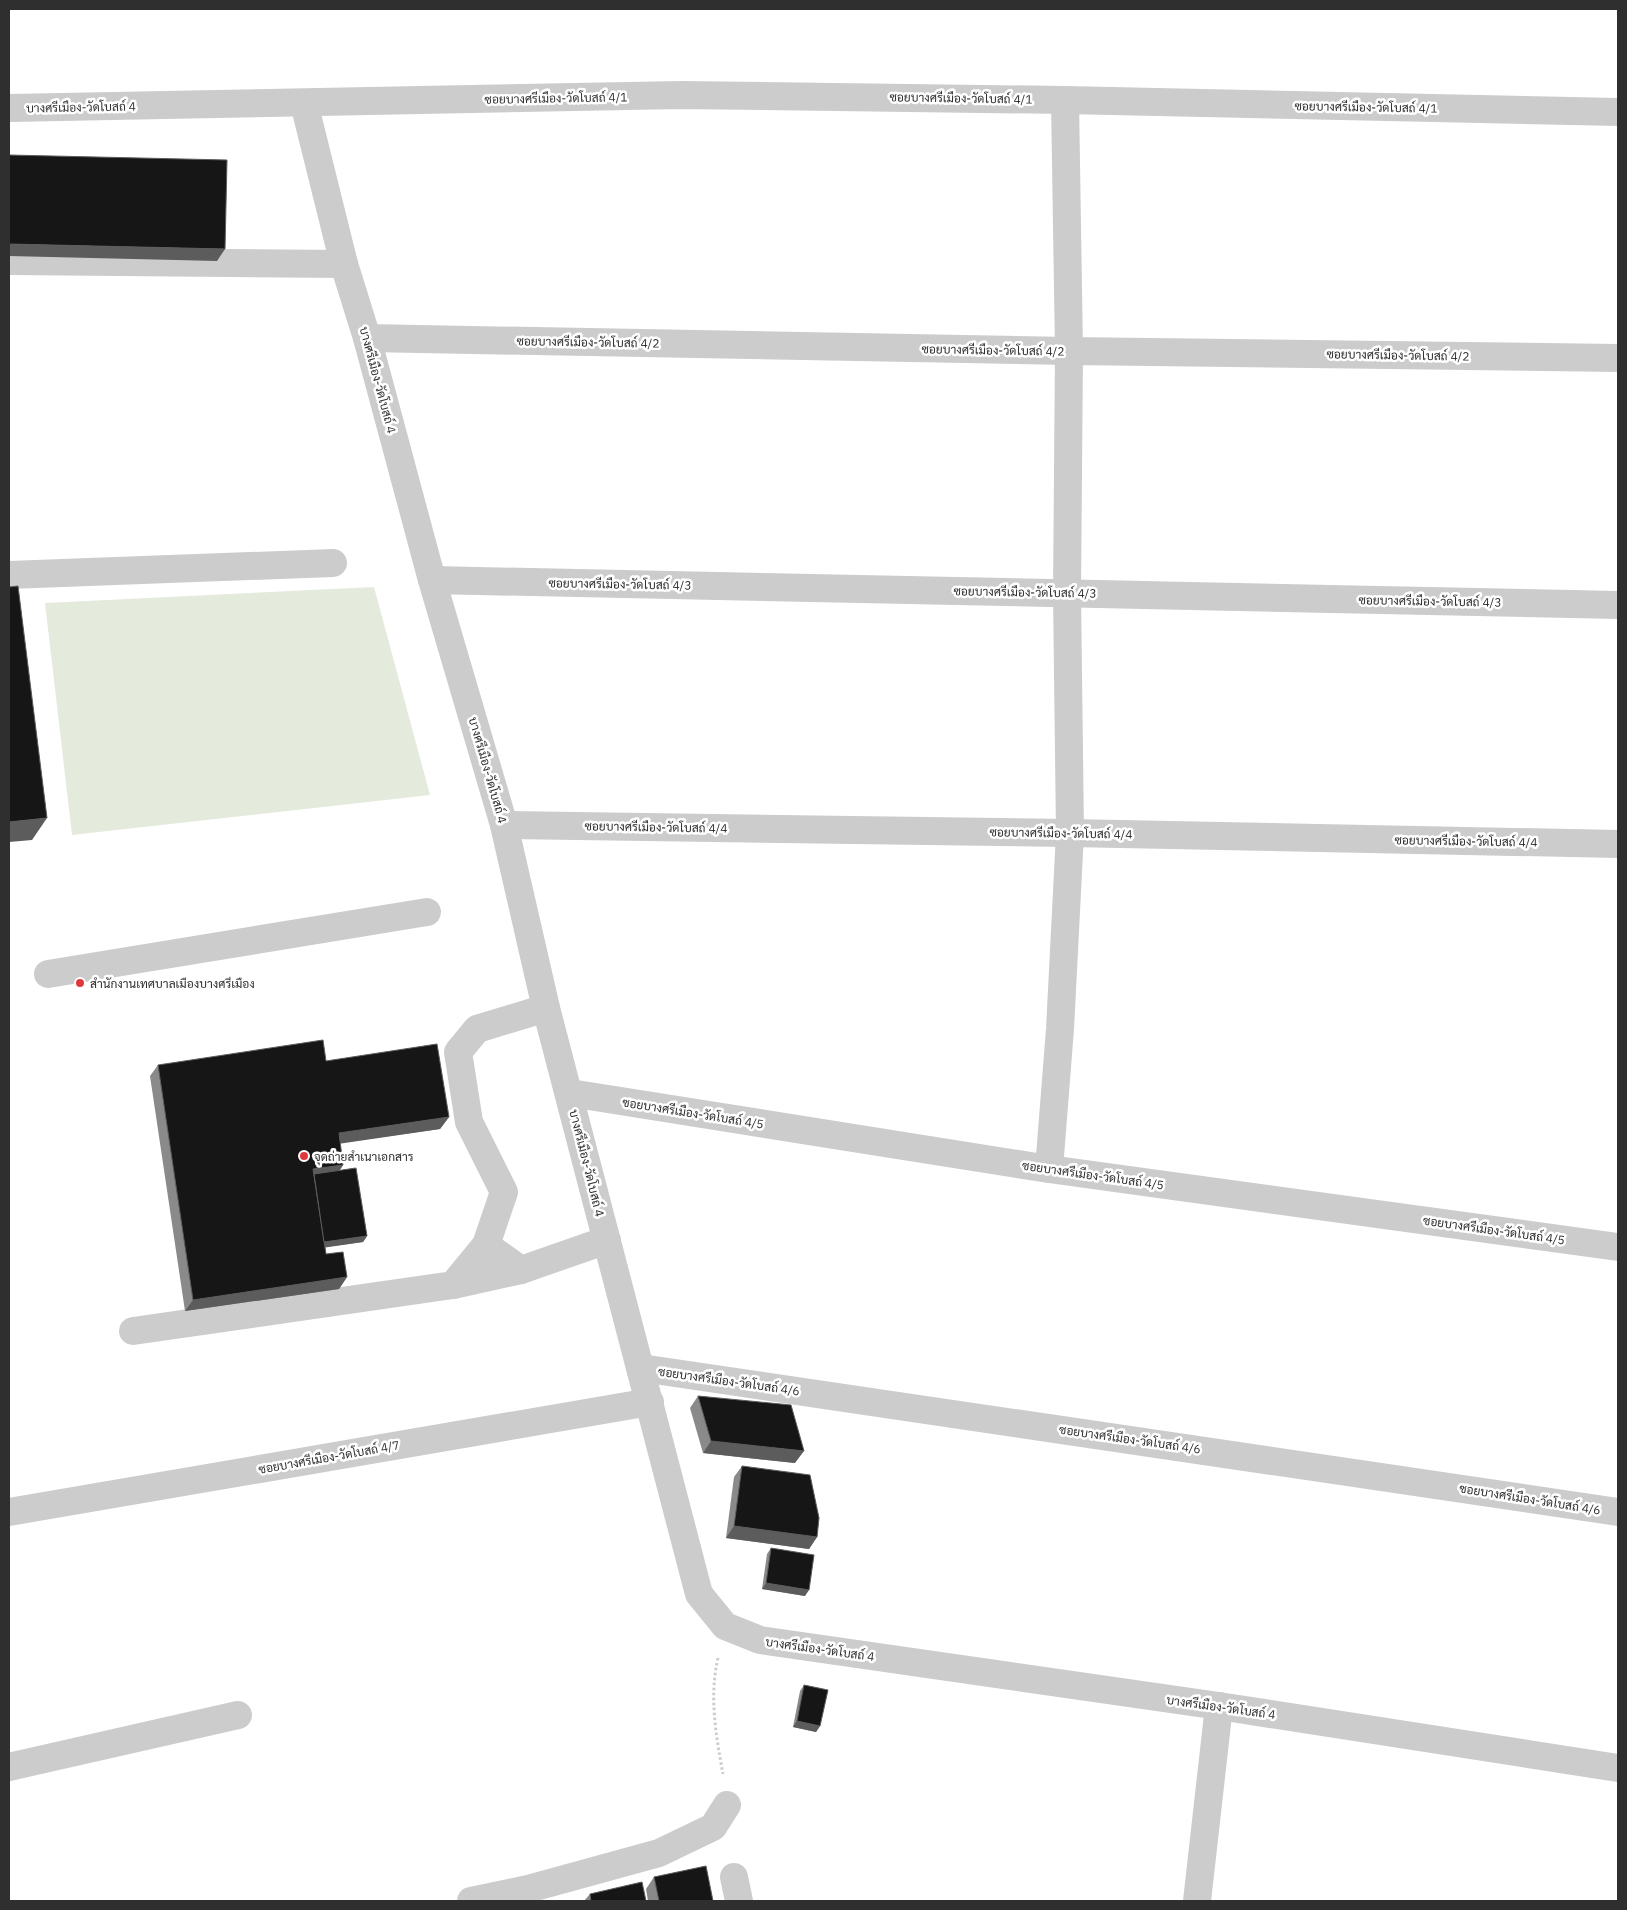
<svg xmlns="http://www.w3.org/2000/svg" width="1627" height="1910" font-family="'IBM Plex Sans',Sarabun,sans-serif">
<rect width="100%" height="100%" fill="#fff"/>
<path fill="#e4ebdd" d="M 374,587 L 430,795 L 72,835 L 45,603 Z"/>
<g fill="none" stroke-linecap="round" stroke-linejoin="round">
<path stroke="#ccc" stroke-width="3" stroke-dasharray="2.5 2.5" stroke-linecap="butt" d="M 718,1658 C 709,1697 716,1736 723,1774"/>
<g stroke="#ccc" stroke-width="28">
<path d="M 304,103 L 344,264 L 367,338 L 432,580 L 504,825 L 546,1008 L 699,1594 L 725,1626 L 760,1640 L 1219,1706 L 1618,1768"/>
<path d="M 9,108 L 681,95 L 1065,100 L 1618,112"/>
<path d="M 9,261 L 344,264"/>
<path d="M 367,338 L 1069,351 L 1618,358"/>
<path d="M 9,575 L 333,563"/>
<path d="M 432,580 L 1618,605"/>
<path d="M 504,825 L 1070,833 L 1618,844"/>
<path d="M 48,974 L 427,912"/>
<path d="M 570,1093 L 1049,1169 L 1618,1247"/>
<path d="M 1049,1169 L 1060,1029 L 1070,833 L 1067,593 L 1069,351 L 1065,100"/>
<path d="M 486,1245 L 521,1270 L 607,1240"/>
<path d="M 453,1285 L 521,1270"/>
<path d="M 133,1331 L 453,1285 L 486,1245 L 504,1192 L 469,1122 L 458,1052 L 477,1029 L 546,1008"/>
<path d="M 641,1368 L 1618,1512"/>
<path d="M 9,1512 L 650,1402"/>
<path d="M 9,1767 L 238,1715"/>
<path d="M 734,1877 L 739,1901"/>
<path d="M 471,1901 L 528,1889 L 659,1853 L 713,1827 L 727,1805"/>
<path d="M 1197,1901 L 1219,1706"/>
</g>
</g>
<g fill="#8a8a8a">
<path d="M 326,1061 L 449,1117 L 440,1129 L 340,1143 L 343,1165 L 340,1170 L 367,1236 L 363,1242 L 325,1247 L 326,1254 L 347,1277 L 339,1289 L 185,1311 L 150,1076 L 158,1065 Z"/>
<path d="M 698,1396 L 795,1463 L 703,1453 L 690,1408 Z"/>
<path d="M 742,1466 L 817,1537 L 809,1549 L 726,1538 L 734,1477 Z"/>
<path d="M 771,1548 L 805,1596 L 762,1589 L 767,1554 Z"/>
<path d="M 804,1685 L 820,1726 L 816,1732 L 793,1727 L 800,1691 Z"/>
<path d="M 654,1877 L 713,1901 L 648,1901 L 646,1889 Z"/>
<path d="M 590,1894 L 646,1901 L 584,1901 Z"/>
</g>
<g fill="#5c5c5c">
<path d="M 9,244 L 225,249 L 217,261 L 9,256 Z"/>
<path d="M 47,818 L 32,840 L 9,842 L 9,822 Z"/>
<path d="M 449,1117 L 440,1129 L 331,1145 L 339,1133 Z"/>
<path d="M 343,1165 L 335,1177 L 310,1180 L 313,1169 Z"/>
<path d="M 367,1236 L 363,1242 L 315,1249 L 319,1243 Z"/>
<path d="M 347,1277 L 339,1289 L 185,1311 L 193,1300 Z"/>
<path d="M 711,1441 L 804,1451 L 795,1463 L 703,1453 Z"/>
<path d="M 734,1526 L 817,1537 L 809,1549 L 726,1538 Z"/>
<path d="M 766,1583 L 809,1590 L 805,1596 L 762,1589 Z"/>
<path d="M 797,1721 L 820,1726 L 816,1732 L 793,1727 Z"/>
</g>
<g fill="#161616" stroke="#5c5c5c">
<path d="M 9,155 L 227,160 L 225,249 L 9,244 Z"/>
<path d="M 18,586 L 47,818 L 9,822 L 9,587 Z"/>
<path d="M 323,1040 L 326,1061 L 437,1044 L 449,1117 L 339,1133 L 343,1165 L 313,1169 L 326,1254 L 343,1252 L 347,1277 L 193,1300 L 158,1065 Z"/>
<path d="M 356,1168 L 367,1236 L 324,1242 L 314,1174 Z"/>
<path d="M 698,1396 L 791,1405 L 804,1451 L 711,1441 Z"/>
<path d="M 742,1466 L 810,1475 L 819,1518 L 817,1537 L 734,1526 Z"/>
<path d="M 771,1548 L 814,1555 L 809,1590 L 766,1583 Z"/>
<path d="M 804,1685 L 828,1690 L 820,1726 L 797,1721 Z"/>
<path d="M 706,1866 L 713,1901 L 659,1901 L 654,1877 Z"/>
<path d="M 642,1882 L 646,1901 L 591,1901 L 590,1894 Z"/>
</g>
<g fill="#de383d" stroke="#fff" stroke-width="2">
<circle cx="80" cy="983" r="5"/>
<circle cx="304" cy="1156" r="5"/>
</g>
<g text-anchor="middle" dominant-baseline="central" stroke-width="5" stroke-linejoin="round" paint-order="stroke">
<g font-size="12" fill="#2f2f2f" stroke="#fff">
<text transform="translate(556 98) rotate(-1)">ซอยบางศรีเมือง-วัดโบสถ์ 4/1</text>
<text transform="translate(961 98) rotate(1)">ซอยบางศรีเมือง-วัดโบสถ์ 4/1</text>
<text transform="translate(81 107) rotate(-1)">บางศรีเมือง-วัดโบสถ์ 4</text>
<text transform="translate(1366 107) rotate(1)">ซอยบางศรีเมือง-วัดโบสถ์ 4/1</text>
<text transform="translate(588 342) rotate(1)">ซอยบางศรีเมือง-วัดโบสถ์ 4/2</text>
<text transform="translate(993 350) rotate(1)">ซอยบางศรีเมือง-วัดโบสถ์ 4/2</text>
<text transform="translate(1398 355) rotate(1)">ซอยบางศรีเมือง-วัดโบสถ์ 4/2</text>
<text transform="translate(378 380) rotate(75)">บางศรีเมือง-วัดโบสถ์ 4</text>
<text transform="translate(620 584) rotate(1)">ซอยบางศรีเมือง-วัดโบสถ์ 4/3</text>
<text transform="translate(1025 592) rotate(1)">ซอยบางศรีเมือง-วัดโบสถ์ 4/3</text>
<text transform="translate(1430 601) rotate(1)">ซอยบางศรีเมือง-วัดโบสถ์ 4/3</text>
<text transform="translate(488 770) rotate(74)">บางศรีเมือง-วัดโบสถ์ 4</text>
<text transform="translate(656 827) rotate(1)">ซอยบางศรีเมือง-วัดโบสถ์ 4/4</text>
<text transform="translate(1061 833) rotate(1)">ซอยบางศรีเมือง-วัดโบสถ์ 4/4</text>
<text transform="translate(1466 841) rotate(1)">ซอยบางศรีเมือง-วัดโบสถ์ 4/4</text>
<text transform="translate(693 1113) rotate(9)">ซอยบางศรีเมือง-วัดโบสถ์ 4/5</text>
<text transform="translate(587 1163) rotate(76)">บางศรีเมือง-วัดโบสถ์ 4</text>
<text transform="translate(1093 1175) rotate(8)">ซอยบางศรีเมือง-วัดโบสถ์ 4/5</text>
<text transform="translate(1494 1230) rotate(8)">ซอยบางศรีเมือง-วัดโบสถ์ 4/5</text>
<text transform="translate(729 1381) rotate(8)">ซอยบางศรีเมือง-วัดโบสถ์ 4/6</text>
<text transform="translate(1130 1439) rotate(8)">ซอยบางศรีเมือง-วัดโบสถ์ 4/6</text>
<text transform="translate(329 1457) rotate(-10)">ซอยบางศรีเมือง-วัดโบสถ์ 4/7</text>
<text transform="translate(1530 1499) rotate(9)">ซอยบางศรีเมือง-วัดโบสถ์ 4/6</text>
<text transform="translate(820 1649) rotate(8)">บางศรีเมือง-วัดโบสถ์ 4</text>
<text transform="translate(1221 1707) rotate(8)">บางศรีเมือง-วัดโบสถ์ 4</text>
</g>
<g font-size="12" fill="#2f2f2f" stroke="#fff" text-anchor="start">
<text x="90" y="983">สำนักงานเทศบาลเมืองบางศรีเมือง</text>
<text x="314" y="1156">จุดถ่ายสำเนาเอกสาร</text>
</g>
</g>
<rect width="1627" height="1910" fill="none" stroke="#2f2f2f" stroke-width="20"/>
</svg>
